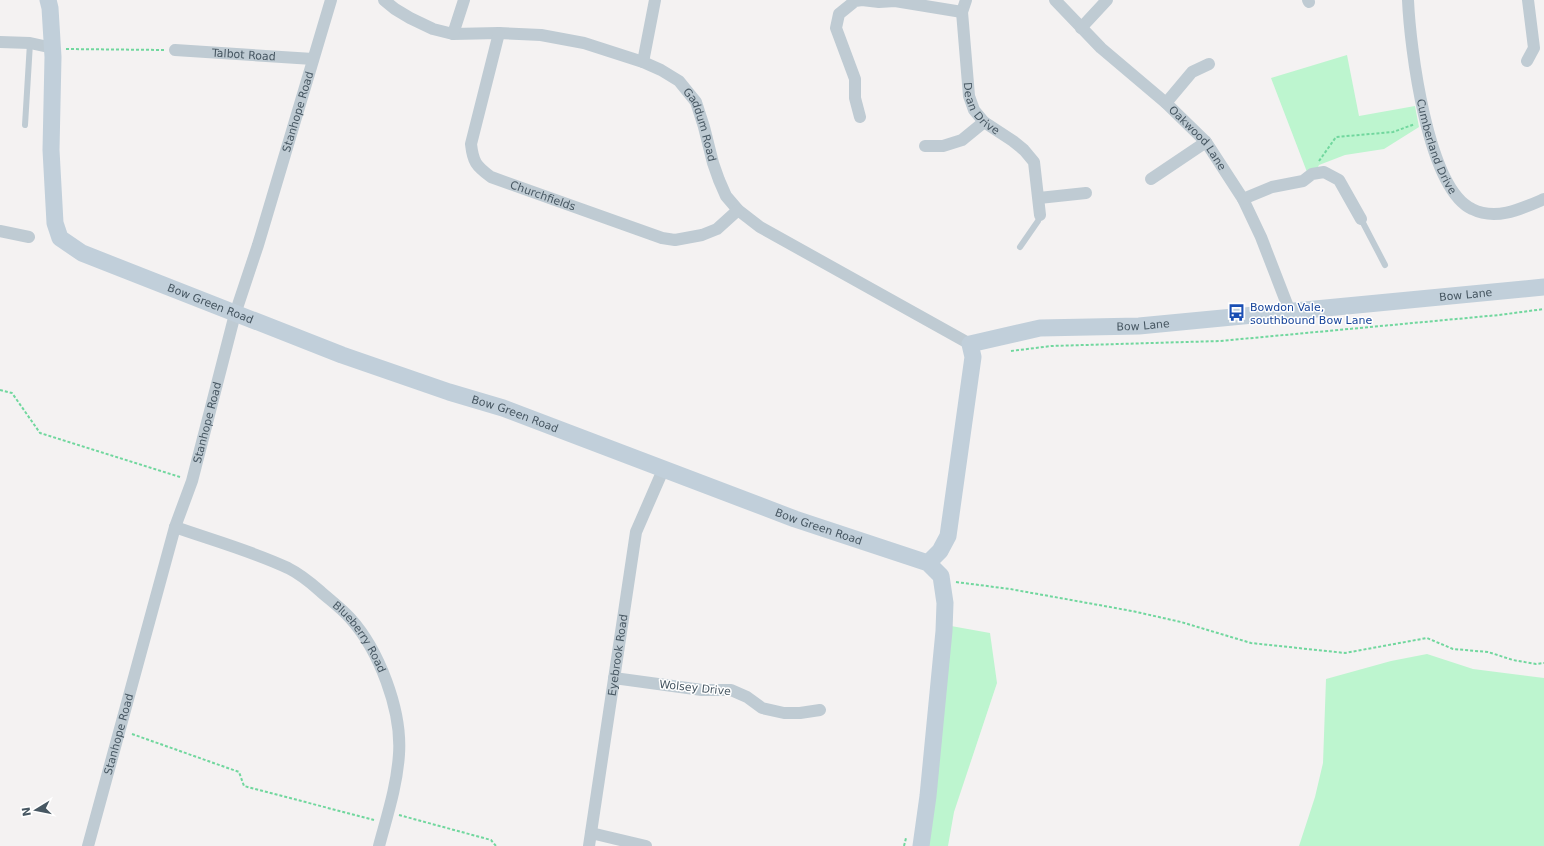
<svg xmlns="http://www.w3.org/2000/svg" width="1544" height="846" font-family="'DejaVu Sans',sans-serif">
<rect width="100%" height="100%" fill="#f4f2f2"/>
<g fill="#bdf5cf">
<path d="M 1347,55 L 1359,116 L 1415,106 L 1419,127 L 1384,149 L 1345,155 L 1319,165 L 1317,169 L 1307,172 L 1271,78 Z"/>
<path d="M 951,626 L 990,633 L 997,683 L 954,812 L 948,846 L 925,846 Z"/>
<path d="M 1427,654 L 1473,669 L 1544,678 L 1544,846 L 1299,846 L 1315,797 L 1323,763 L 1326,679 L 1391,661 Z"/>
</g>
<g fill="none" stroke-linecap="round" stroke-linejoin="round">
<g stroke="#71d79e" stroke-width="2" stroke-dasharray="3 2" stroke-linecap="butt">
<path d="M 66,49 L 164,50"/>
<path d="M 1319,161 L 1336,137 L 1393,132 L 1415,124"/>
<path d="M 1011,351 L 1051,346 L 1220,341 L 1499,315 L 1544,309"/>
<path d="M 0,390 L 12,393 L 40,433 L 180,477"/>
<path d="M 956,582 L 1010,589 L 1132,611 L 1181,622 L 1251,643 L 1345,653 L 1427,638 L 1453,649 L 1488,652 L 1513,660 L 1536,664 L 1544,663"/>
<path d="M 132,734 L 239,772 L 244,786 L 374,820"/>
<path d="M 399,815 L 491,840 L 496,846"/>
<path d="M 904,846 L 906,838"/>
</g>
<g stroke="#bfcbd3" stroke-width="6">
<path d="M 25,125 L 30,43"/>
<path d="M 1361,219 L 1385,265"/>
<path d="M 1020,247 L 1038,221 L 1040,215"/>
</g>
<g stroke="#bfcbd3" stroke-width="12">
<path id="s1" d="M 384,0 L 395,9 L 410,18 L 433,29 L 453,34 L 499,33 L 541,35 L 584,43 L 643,62 L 661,70 L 679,81 L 696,102 L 704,127 L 713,163 L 719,180 L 726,196 L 738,210 L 760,227 L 970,344"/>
<path id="s2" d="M 966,0 L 962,12 L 969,96 L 974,110 L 984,122 L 1013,141 L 1024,150 L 1034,162 L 1040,215"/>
<path id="s3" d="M 1055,0 L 1101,48 L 1166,103 L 1206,142 L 1243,199 L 1261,237 L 1290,312"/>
<path d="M 1308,0 L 1309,2"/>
<path id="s4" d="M 1408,0 C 1410,46 1427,188 1472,209 C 1496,221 1521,209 1544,199"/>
<path d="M 1081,28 L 1107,0"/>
<path id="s5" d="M 499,33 L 471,144 C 473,162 476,166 491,177 L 662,238 L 675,240 L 702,235 L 717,229 L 738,210"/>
<path d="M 453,34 L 464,0"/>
<path d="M 0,42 L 30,43 L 53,48"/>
<path id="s6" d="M 175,50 L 313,59"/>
<path d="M 1527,61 L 1534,48 L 1528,0"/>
<path d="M 643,62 L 655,0"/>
<path d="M 1166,103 L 1192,72 L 1209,64"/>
<path d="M 860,117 L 855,98 L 855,79 L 836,28 L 839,14 L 855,1 L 862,0 L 879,2 L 895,1 L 962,12"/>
<path d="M 925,146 L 943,146 L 962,140 L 984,122"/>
<path d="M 1151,179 L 1206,142"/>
<path d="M 1039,198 L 1086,193"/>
<path d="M 1243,199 L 1272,187 L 1303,181 L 1312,174 L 1324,172 L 1339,180 L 1361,219"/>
<path d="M 0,231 L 29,237"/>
<path id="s7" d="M 175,527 C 212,540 252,551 288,568 C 300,574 311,583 320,591 C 330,600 341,608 350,618 C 379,650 402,710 399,754 C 397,786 387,816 379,846"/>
<path d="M 614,678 L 702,690 L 731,690 L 747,697 L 762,708 L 784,713 L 800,713 L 820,710"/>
<path d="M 591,833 L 646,846"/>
<path id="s8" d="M 88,846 L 175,527 L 192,481 L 235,314 L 258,245 L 331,0"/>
<path id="s9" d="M 589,846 L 636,532 L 663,470"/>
</g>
<g stroke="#c1cfda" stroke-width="17">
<path id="s10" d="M 48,0 L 50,8 L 53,57 L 51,150 L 55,223 L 60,238 L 82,253 L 342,355 L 449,392 L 503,408 L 795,519 L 928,563 L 941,576 L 945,603 L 944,631 L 928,796 L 921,846"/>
<path id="s11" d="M 928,563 L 940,551 L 948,536 L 973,357 L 970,344 L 1040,328 L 1139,326 L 1544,287"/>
</g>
</g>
<defs>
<symbol id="bus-bare" viewBox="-9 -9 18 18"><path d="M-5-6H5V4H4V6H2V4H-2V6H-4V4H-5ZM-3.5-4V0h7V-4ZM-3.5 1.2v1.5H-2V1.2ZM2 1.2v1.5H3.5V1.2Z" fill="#1a4fb4" stroke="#fff" stroke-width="2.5" paint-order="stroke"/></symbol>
</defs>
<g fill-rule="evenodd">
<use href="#bus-bare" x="1224" y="300" width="25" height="25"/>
</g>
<g text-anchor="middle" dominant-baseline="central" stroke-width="3" stroke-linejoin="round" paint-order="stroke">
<g font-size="11" fill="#475762" stroke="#fff">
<text stroke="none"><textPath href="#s6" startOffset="69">Talbot Road</textPath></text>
<text stroke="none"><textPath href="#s2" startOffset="114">Dean Drive</textPath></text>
<text stroke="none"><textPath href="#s8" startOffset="764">Stanhope Road</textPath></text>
<text stroke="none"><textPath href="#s1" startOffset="362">Gaddum Road</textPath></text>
<text stroke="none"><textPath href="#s3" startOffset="199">Oakwood Lane</textPath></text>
<text stroke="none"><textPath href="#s4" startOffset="150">Cumberland Drive</textPath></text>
<text stroke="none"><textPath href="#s5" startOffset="210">Churchfields</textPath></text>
<text stroke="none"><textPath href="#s11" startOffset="727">Bow Lane</textPath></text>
<text stroke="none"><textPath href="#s10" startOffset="404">Bow Green Road</textPath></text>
<text stroke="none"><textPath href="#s11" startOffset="403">Bow Lane</textPath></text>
<text stroke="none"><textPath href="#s10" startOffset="728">Bow Green Road</textPath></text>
<text stroke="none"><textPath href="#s8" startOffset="440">Stanhope Road</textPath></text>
<text stroke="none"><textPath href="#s10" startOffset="1052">Bow Green Road</textPath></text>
<text stroke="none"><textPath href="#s7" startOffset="221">Blueberry Road</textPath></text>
<text stroke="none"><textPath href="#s9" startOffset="193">Eyebrook Road</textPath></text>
<text transform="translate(695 688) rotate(6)">Wolsey Drive</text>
<text stroke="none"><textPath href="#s8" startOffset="116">Stanhope Road</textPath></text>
</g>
<g font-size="11" fill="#164399" stroke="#fff" text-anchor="start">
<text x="1250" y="307">Bowdon Vale,<tspan x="1250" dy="13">southbound Bow Lane</tspan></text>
</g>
</g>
<g transform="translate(36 810) rotate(260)" stroke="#ffffff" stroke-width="3" paint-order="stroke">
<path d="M0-3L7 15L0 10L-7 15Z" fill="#475762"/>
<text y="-6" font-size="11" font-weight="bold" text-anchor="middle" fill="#475762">N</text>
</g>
</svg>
